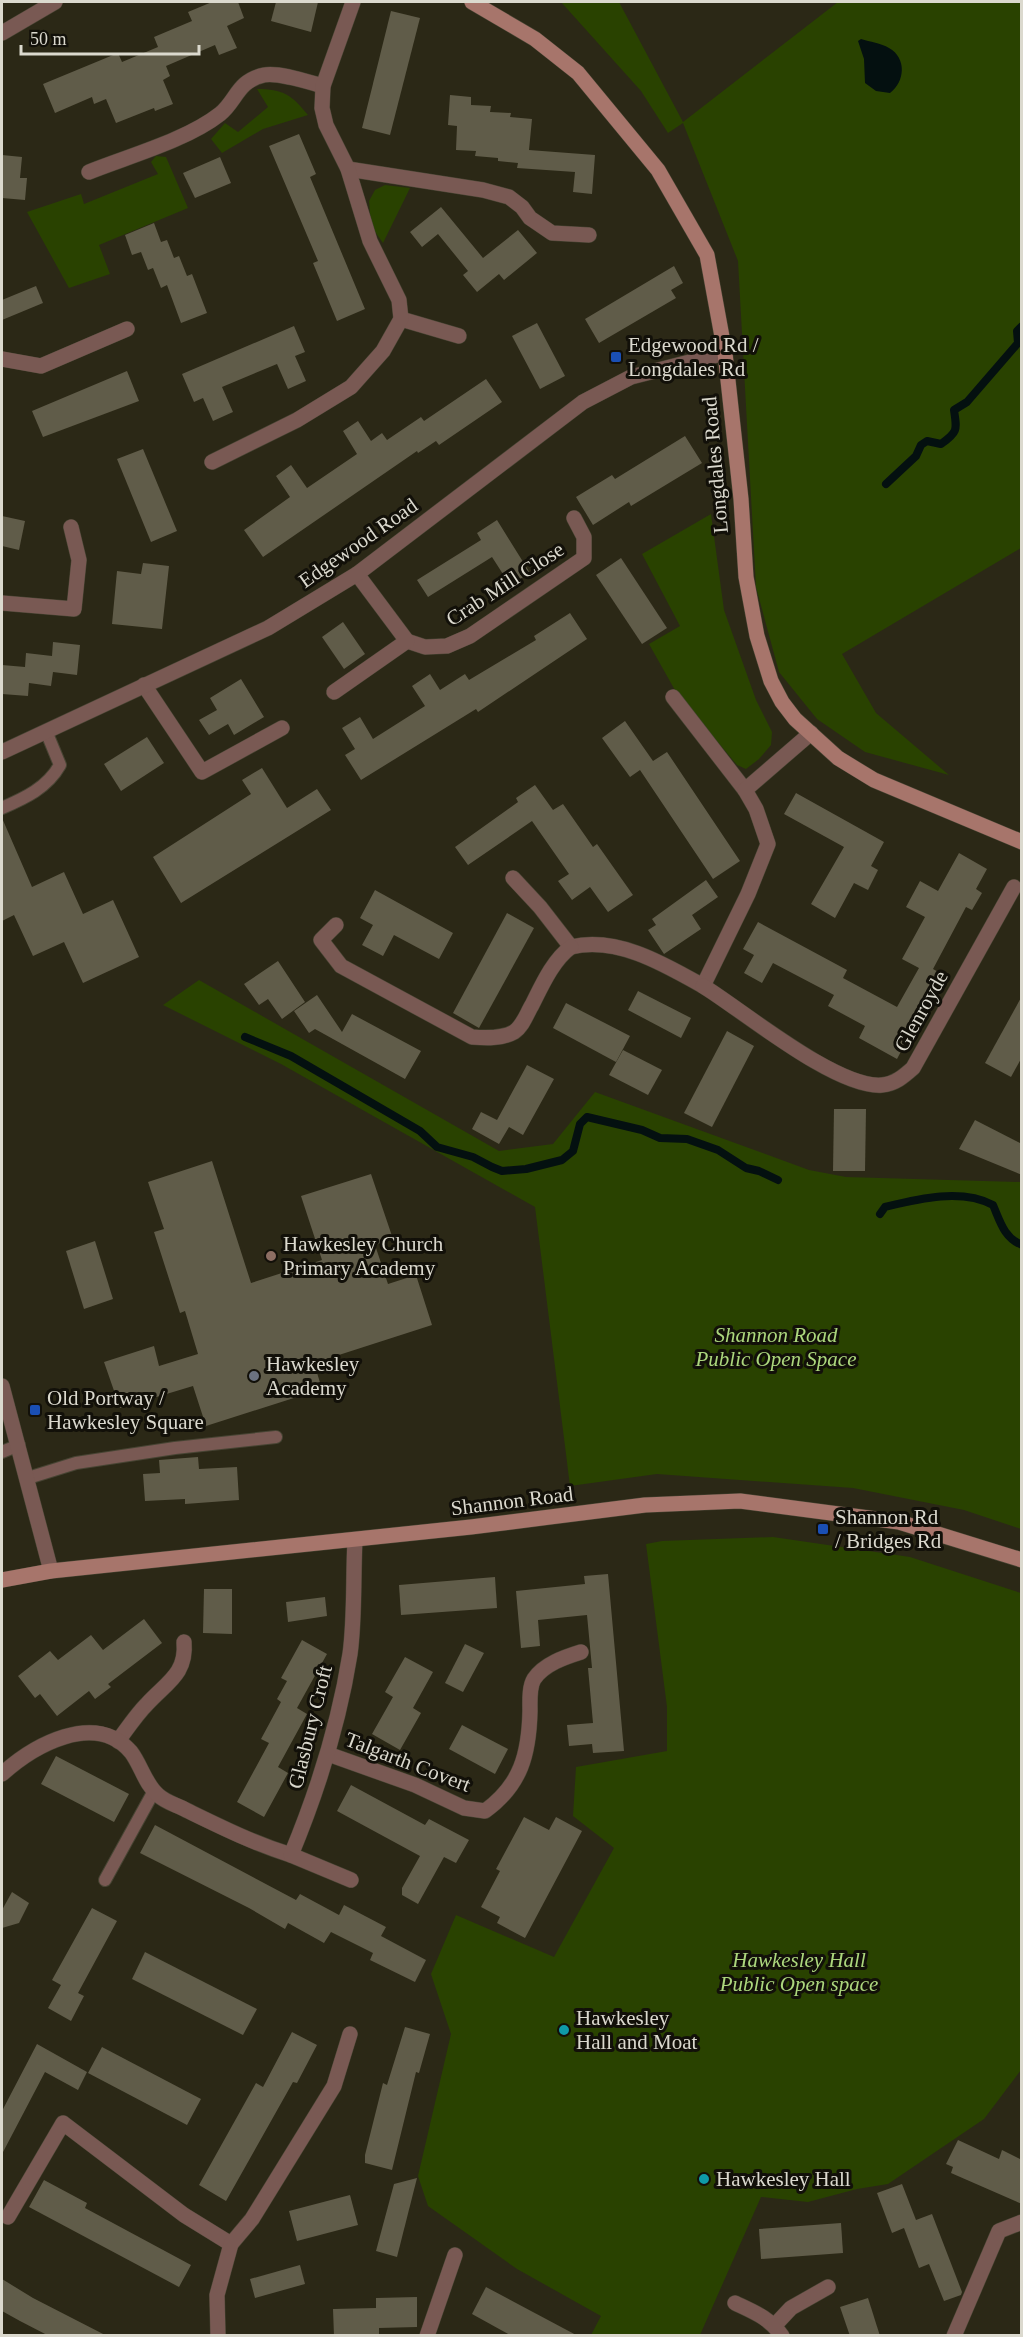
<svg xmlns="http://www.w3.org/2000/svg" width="1023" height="2337" font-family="Georgia,serif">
<rect width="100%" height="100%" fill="#2b2816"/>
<g fill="#294200">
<path d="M 561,2 L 619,2 L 683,122 L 838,2 L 1021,2 L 1021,548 L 842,654 L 876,713 L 949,775 L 865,752 L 817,719 L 779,672 L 756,587 L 738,261 L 683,123 L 668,133 L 641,91 Z"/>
<path d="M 257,89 C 283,89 292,95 308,115 L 263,129 L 222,153 L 211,139 L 225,123 L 238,132 L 268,107 Z"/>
<path d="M 156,156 L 166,157 L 188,208 L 99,245 L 110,274 L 69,288 L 27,212 L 81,194 L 84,204 L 158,174 L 151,162 Z"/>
<path d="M 385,185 L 410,188 L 383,243 L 371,226 L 369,201 L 375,190 Z"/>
<path d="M 711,514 L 724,610 L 756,700 L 772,732 L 771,745 L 759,759 L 746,769 L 737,765 L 676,692 L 649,644 L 680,626 L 642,554 Z"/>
<path d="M 199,980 L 499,1151 L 553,1144 L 595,1092 L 809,1170 L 846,1177 L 1021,1182 L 1021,1529 L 964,1510 L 853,1488 L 657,1474 L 570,1486 L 535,1207 L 281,1064 L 163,1005 Z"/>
<path d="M 773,1537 L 910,1557 L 1021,1593 L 1021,2070 L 984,2119 L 888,2184 L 857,2189 L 808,2202 L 761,2197 L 700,2335 L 591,2335 L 601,2316 L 517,2269 L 428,2206 L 418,2176 L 451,2034 L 431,1974 L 456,1915 L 554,1957 L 614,1848 L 573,1816 L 576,1767 L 667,1751 L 667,1707 L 646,1544 L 662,1541 Z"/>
</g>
<path fill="#041010" d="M 861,39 C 870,42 881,43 889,48 C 907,58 905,82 890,93 L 876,91 L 865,83 L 864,59 L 858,41 Z"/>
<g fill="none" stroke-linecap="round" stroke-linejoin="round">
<g stroke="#041010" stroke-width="8">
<path d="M 886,484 L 916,456 L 921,445 L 927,441 L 941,444 C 958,432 957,430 954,410 L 967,402 L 1018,343 L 1017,331 L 1022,326"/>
<path d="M 245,1037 L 291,1056 L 420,1131 L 437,1147 L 473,1157 L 492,1167 L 502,1171 L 526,1169 L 562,1160 L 573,1151 L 580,1124 L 587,1117 L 642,1130 L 660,1138 L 687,1139 L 718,1150 L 746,1168 L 759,1171 L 778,1180"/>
<path d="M 880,1214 L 885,1207 C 918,1199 961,1188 993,1205 C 1000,1221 1004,1238 1022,1245"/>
</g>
</g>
<g fill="#605c49">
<path d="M 212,2 L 238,2 L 244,18 L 227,26 L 237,48 L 219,55 L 215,45 L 166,66 L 170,76 L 163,80 L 173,104 L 155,111 L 154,108 L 116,123 L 106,99 L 94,104 L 92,97 L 55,113 L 43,84 L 118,53 L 122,62 L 158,47 L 154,37 L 192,21 L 188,12 Z"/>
<path d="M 276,2 L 318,2 L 311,32 L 271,21 Z"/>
<path d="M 391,11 L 420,18 L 390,135 L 362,128 Z"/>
<path d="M 450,95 L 471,97 L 471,105 L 491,106 L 490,112 L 511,113 L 510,117 L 532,119 L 529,150 L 595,155 L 592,194 L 573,192 L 575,172 L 517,168 L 518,163 L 498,161 L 498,158 L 475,156 L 476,151 L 456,150 L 457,126 L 448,125 Z"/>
<path d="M 299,134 L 316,174 L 310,177 L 365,309 L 337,321 L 313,263 L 318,261 L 269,146 Z"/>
<path d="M 2,155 L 22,157 L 20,178 L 27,178 L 25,200 L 2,198 Z"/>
<path d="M 220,157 L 231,183 L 195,198 L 183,173 Z"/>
<path d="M 441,207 L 483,258 L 518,230 L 537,253 L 504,280 L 499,274 L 477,292 L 463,275 L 468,271 L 438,234 L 422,247 L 410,232 Z"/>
<path d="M 154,223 L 161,242 L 167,240 L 174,258 L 179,256 L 187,276 L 192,274 L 207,313 L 181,323 L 167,285 L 161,288 L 153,268 L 148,270 L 141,252 L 132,255 L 125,235 Z"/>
<path d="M 674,266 L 683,283 L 671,290 L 676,298 L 599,343 L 585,319 Z"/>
<path d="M 36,286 L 43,303 L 2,320 L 2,300 Z"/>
<path d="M 537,323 L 565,376 L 540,389 L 512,336 Z"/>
<path d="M 294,326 L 305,352 L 295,356 L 306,381 L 288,389 L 277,364 L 222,387 L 233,412 L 213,421 L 203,398 L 194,402 L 182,374 Z"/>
<path d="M 127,371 L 139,401 L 43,437 L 32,411 Z"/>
<path d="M 486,379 L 502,402 L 439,445 L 436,441 L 418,453 L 417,451 L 263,557 L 244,530 L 290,497 L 276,476 L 291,465 L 307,488 L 357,454 L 343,431 L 358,421 L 371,441 L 382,433 L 387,440 L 421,417 L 424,421 Z"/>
<path d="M 685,436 L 702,463 L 631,506 L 629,502 L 593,525 L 576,497 L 612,475 L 615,479 Z"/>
<path d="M 143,449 L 177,531 L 151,542 L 117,459 Z"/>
<path d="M 2,516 L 25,521 L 19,550 L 2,546 Z"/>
<path d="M 497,520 L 530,573 L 510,585 L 492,557 L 428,597 L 417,580 L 481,540 L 477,533 Z"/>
<path d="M 621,558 L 667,628 L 642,644 L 596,575 Z"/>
<path d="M 143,563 L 169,566 L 162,629 L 112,624 L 117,571 L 141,574 Z"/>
<path d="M 570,613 L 587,639 L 478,712 L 476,709 L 361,780 L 345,755 L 355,749 L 342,728 L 360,717 L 373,739 L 425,706 L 412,686 L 430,674 L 440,690 L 465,674 L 469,680 L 536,640 L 534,636 Z"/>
<path d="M 343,622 L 365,654 L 344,669 L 322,637 Z"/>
<path d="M 53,642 L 80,645 L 77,675 L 53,672 L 51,686 L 29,683 L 28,696 L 2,694 L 2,665 L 25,667 L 26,653 L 52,656 Z"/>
<path d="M 241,679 L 264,717 L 234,735 L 228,724 L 209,735 L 199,720 L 217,710 L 210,698 Z"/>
<path d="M 625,721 L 653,761 L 667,752 L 740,861 L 713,879 L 640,770 L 630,777 L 602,738 Z"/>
<path d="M 147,737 L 164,763 L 121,791 L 104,764 Z"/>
<path d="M 262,768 L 287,808 L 317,789 L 331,810 L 181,903 L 153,857 L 251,794 L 242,780 Z"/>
<path d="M 535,785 L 553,810 L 563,804 L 593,847 L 597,844 L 633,895 L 608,912 L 590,887 L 572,900 L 558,881 L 569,874 L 532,821 L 468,865 L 455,847 L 518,802 L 516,798 Z"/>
<path d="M 796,793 L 884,842 L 871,866 L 878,870 L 868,890 L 854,883 L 835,918 L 811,904 L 844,847 L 784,814 Z"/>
<path d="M 2,818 L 32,887 L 64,872 L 83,914 L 113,900 L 139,957 L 83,983 L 64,942 L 33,956 L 14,915 L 2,921 Z"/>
<path d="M 959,853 L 987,869 L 976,889 L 982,893 L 972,910 L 966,907 L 933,969 L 942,974 L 897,1059 L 859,1038 L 865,1026 L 828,1006 L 834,995 L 773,963 L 762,983 L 744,973 L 754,955 L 743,949 L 758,922 L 847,970 L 843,978 L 897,1007 L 919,968 L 902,959 L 925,917 L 906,907 L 920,881 L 938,891 Z"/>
<path d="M 706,880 L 718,897 L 692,915 L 701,929 L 664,954 L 648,930 L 656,925 L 652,919 Z"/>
<path d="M 375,890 L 453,933 L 439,959 L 394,935 L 383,956 L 362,945 L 373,925 L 360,918 Z"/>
<path d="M 507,913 L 534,928 L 479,1028 L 453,1013 Z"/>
<path d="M 278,961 L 305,1002 L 282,1019 L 268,999 L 259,1005 L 244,984 Z"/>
<path d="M 638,991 L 691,1018 L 681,1038 L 628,1010 Z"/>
<path d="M 317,995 L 342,1032 L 352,1014 L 421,1051 L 405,1079 L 315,1029 L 309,1033 L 294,1011 Z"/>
<path d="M 1022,996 L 1022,1057 L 1011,1077 L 985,1063 Z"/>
<path d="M 566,1003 L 630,1036 L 616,1062 L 553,1028 Z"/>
<path d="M 727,1031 L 754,1046 L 712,1127 L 684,1113 Z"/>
<path d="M 623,1050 L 662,1070 L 648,1095 L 609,1075 Z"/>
<path d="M 527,1065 L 554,1079 L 523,1135 L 509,1127 L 499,1144 L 472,1129 L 481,1112 L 497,1120 Z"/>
<path d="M 834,1109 L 866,1109 L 865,1171 L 833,1171 Z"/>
<path d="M 975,1120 L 1022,1144 L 1022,1175 L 959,1149 Z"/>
<path d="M 212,1161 L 251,1283 L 322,1260 L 301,1196 L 371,1174 L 393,1239 L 375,1245 L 388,1284 L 416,1275 L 432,1325 L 314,1363 L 322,1389 L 206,1426 L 193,1386 L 120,1408 L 104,1362 L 154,1346 L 159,1366 L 198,1354 L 185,1311 L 180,1313 L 154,1232 L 164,1229 L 148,1182 Z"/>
<path d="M 95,1241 L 113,1299 L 84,1309 L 66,1251 Z"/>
<path d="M 198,1457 L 199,1469 L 237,1467 L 239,1500 L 185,1504 L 185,1499 L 145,1501 L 143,1474 L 160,1473 L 159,1460 Z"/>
<path d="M 608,1574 L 624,1751 L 593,1753 L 592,1744 L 569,1746 L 567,1725 L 593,1723 L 588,1668 L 592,1668 L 587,1615 L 538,1620 L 540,1646 L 521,1648 L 516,1591 L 585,1584 L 584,1576 Z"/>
<path d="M 495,1577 L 497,1608 L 401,1615 L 399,1585 Z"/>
<path d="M 204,1589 L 232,1589 L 232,1634 L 203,1633 Z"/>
<path d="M 325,1597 L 327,1616 L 288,1622 L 286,1602 Z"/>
<path d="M 144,1619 L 162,1643 L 108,1684 L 111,1687 L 95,1699 L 89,1691 L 57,1716 L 40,1694 L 35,1698 L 18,1676 L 50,1651 L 58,1660 L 91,1635 L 103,1650 Z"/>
<path d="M 302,1640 L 327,1654 L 297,1708 L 307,1714 L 278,1767 L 288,1773 L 264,1817 L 237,1802 L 269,1743 L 261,1739 L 281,1702 L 277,1699 L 287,1681 L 281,1678 Z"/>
<path d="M 465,1644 L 484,1653 L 463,1692 L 445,1683 Z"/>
<path d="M 405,1657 L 433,1672 L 413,1708 L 421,1713 L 400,1750 L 372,1734 L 393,1697 L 385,1692 Z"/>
<path d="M 462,1725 L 508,1749 L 495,1774 L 449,1749 Z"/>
<path d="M 56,1756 L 129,1794 L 114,1822 L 41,1784 Z"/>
<path d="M 351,1785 L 425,1825 L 429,1819 L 469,1840 L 456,1863 L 444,1857 L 418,1904 L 402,1895 L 402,1888 L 420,1856 L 337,1811 Z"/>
<path d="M 524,1817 L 549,1830 L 556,1817 L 582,1831 L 525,1938 L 497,1923 L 500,1917 L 481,1907 L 500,1871 L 496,1869 Z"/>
<path d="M 155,1825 L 296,1900 L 300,1894 L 339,1915 L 344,1905 L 386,1927 L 381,1936 L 426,1960 L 415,1982 L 370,1960 L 373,1953 L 331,1932 L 324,1943 L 288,1923 L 285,1929 L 249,1908 L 140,1853 Z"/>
<path d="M 12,1892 L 29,1903 L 19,1923 L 2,1928 L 2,1910 Z"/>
<path d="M 92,1908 L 117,1921 L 78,1993 L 84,1996 L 71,2021 L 48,2008 L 61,1985 L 52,1980 Z"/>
<path d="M 145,1952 L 257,2009 L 243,2035 L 132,1979 Z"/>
<path d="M 405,2027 L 430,2034 L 419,2073 L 416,2072 L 392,2170 L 365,2163 L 365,2155 L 383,2083 L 387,2085 Z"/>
<path d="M 292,2032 L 317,2045 L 297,2083 L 293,2082 L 226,2201 L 199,2185 L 256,2083 L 263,2087 Z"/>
<path d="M 37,2044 L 87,2072 L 78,2090 L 45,2072 L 2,2154 L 2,2111 Z"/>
<path d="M 102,2047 L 201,2099 L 187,2125 L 88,2073 Z"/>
<path d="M 958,2140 L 999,2159 L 1002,2150 L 1022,2160 L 1022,2204 L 951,2173 L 953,2167 L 946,2164 Z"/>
<path d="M 417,2178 L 397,2257 L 376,2251 L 394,2184 Z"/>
<path d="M 44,2180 L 87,2203 L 85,2208 L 191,2265 L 179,2287 L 29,2207 Z"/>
<path d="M 902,2184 L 916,2220 L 932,2214 L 962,2292 L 961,2295 L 944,2301 L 929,2264 L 919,2268 L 904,2228 L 892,2233 L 877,2193 Z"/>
<path d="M 350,2195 L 358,2225 L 297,2241 L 289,2211 Z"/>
<path d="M 841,2223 L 843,2253 L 761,2259 L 759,2229 Z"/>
<path d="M 300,2265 L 305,2284 L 255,2298 L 250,2279 Z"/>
<path d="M 2,2279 L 33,2298 L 107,2336 L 49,2336 L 20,2321 L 2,2311 Z"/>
<path d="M 486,2287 L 578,2336 L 512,2336 L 472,2314 Z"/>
<path d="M 417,2297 L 417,2327 L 379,2328 L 379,2336 L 334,2336 L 333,2309 L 376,2308 L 376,2298 Z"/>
<path d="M 868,2298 L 880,2336 L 850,2336 L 840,2307 Z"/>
</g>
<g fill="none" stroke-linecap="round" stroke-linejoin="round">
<defs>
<g id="lane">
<path d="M 2,808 C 25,798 47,788 60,765 L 46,731"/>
<path d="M 2,1452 L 19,1445"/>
<path d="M 28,1478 L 76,1463 L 175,1448 L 276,1437"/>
<path d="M 105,1880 L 154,1791"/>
</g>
<g id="street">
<path d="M 2,33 L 55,2"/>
<path d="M 348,169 L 483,190 L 509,197 L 522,207 L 530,218 L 552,233 L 589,235"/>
<path d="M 89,172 C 129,156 187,140 220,114 C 237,100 237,81 264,75 C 279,72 308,82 323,86"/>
<path d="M 401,319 L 459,336"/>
<path d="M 2,359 L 41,366 L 127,329"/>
<path d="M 212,462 L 297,420 L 351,387 L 383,351 L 401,319 L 399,300 L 370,241 L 348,169 L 326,125 L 322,108 L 323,86 L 353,2"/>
<path d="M 2,603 L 74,609 L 79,560 L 71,527"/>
<path d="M 407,641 L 425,647 L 447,646 L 470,636 L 584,558 L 584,537 L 574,518"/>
<path d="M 144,685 L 202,772 L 282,728"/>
<path d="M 334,692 L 407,641 L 357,574"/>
<path d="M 673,697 L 745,790"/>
<path d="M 2,752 L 268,628 L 357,574 L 583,402 L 631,377 L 725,353"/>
<path d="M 513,878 L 540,907 L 571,947 C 617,936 664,964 703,986 L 748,894 L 768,844 L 756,809 L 745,790 L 811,733"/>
<path d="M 336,925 L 321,940 L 341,966 L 472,1037 C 485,1038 502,1039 514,1032 C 523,1026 527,1013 532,1005 C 542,985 553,960 571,947"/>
<path d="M 703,986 C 742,1010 837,1089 882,1085 C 895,1084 904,1076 913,1068 L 1014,887"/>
<path d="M 2,1386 L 51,1571"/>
<path d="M 118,1741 C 127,1729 136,1715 147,1704 C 166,1683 187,1674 184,1642"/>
<path d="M 328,1754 L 415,1785 L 464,1808 L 485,1811 C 521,1785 529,1754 530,1711 C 530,1702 529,1687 534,1679 C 544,1664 565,1657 581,1652"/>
<path d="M 2,1774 C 33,1746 95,1710 131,1752 C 141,1765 145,1784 158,1795 C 165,1802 177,1805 186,1810 C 221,1827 253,1843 291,1855"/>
<path d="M 351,1880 L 291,1855 C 318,1790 339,1723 350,1654 C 355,1618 353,1576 355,1540"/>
<path d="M 8,2217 L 63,2123 L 184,2215 L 231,2244"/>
<path d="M 735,2303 C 754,2312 770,2318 782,2336"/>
<path d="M 775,2325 L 791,2308 L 828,2287"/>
<path d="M 218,2336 L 217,2295 L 231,2244 L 252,2219 L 334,2086 L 350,2034"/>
<path d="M 427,2336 L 455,2255"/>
<path d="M 954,2336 L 999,2231 L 1022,2222"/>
</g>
<g id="secondary">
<path d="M 472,2 L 535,39 L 578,73 L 658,170 L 707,255 L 725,353 L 741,499 L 746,577 L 757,636 L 771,681 L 782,702 L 795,719 L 838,758 L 874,780 L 1022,842"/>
<path d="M 2,1580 L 51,1571 L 471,1527 L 645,1505 L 740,1501 L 899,1522 L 1022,1560"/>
</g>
</defs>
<use href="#lane" stroke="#474433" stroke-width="14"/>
<use href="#street" stroke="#474433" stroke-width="16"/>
<use href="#secondary" stroke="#474433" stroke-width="16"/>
<use href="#lane" stroke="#795953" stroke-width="12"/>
<use href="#street" stroke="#795953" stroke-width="15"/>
<use href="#secondary" stroke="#a7756b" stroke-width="15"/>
</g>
<g fill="#1a4fb4" stroke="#121009" stroke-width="2">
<rect x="610" y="351" width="12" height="12" rx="3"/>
<rect x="29" y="1404" width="12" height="12" rx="3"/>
<rect x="817" y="1523" width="12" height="12" rx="3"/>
</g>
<circle fill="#8d6e63" stroke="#121009" stroke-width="2" cx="271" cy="1256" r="6"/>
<circle fill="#6b7280" stroke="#121009" stroke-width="2" cx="254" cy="1376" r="6"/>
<g fill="#0f9aa8" stroke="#121009" stroke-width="2">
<circle cx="564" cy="2030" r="6"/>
<circle cx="704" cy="2179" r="6"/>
</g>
<g text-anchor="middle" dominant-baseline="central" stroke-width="6" stroke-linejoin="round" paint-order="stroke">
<g font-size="21" fill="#dbd9ce" stroke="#121009" text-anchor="start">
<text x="628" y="345">Edgewood Rd /<tspan x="628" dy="24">Longdales Rd</tspan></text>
<text x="283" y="1244">Hawkesley Church<tspan x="283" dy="24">Primary Academy</tspan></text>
<text x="266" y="1364">Hawkesley<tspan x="266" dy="24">Academy</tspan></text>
<text x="47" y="1398">Old Portway /<tspan x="47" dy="24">Hawkesley Square</tspan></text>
<text x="835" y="1517">Shannon Rd<tspan x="835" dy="24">/ Bridges Rd</tspan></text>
<text x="576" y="2018">Hawkesley<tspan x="576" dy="24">Hall and Moat</tspan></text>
<text x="716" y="2179">Hawkesley Hall</text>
</g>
<g font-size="21" fill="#dbd9ce" stroke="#121009">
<text transform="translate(715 465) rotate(-95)">Longdales Road</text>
<text transform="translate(358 543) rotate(-35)">Edgewood Road</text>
<text transform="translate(505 584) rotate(-33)">Crab Mill Close</text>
<text transform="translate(921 1011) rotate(-61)">Glenroyde</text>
<text transform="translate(512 1501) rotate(-7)">Shannon Road</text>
<text transform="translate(310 1727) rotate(-76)">Glasbury Croft</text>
<text transform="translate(408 1762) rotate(21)">Talgarth Covert</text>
</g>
<g font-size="21" font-style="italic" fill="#acd77d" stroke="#121009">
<text x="776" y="1335">Shannon Road<tspan x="776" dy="24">Public Open Space</tspan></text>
<text x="799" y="1960">Hawkesley Hall<tspan x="799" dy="24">Public Open space</tspan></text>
</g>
</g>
<rect width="1023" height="2337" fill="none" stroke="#dbd9ce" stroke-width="6"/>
<path d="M21 45v9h178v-9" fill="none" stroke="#dbd9ce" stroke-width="3"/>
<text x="30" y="45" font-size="18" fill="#dbd9ce" stroke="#121009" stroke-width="4.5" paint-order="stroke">50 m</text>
</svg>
